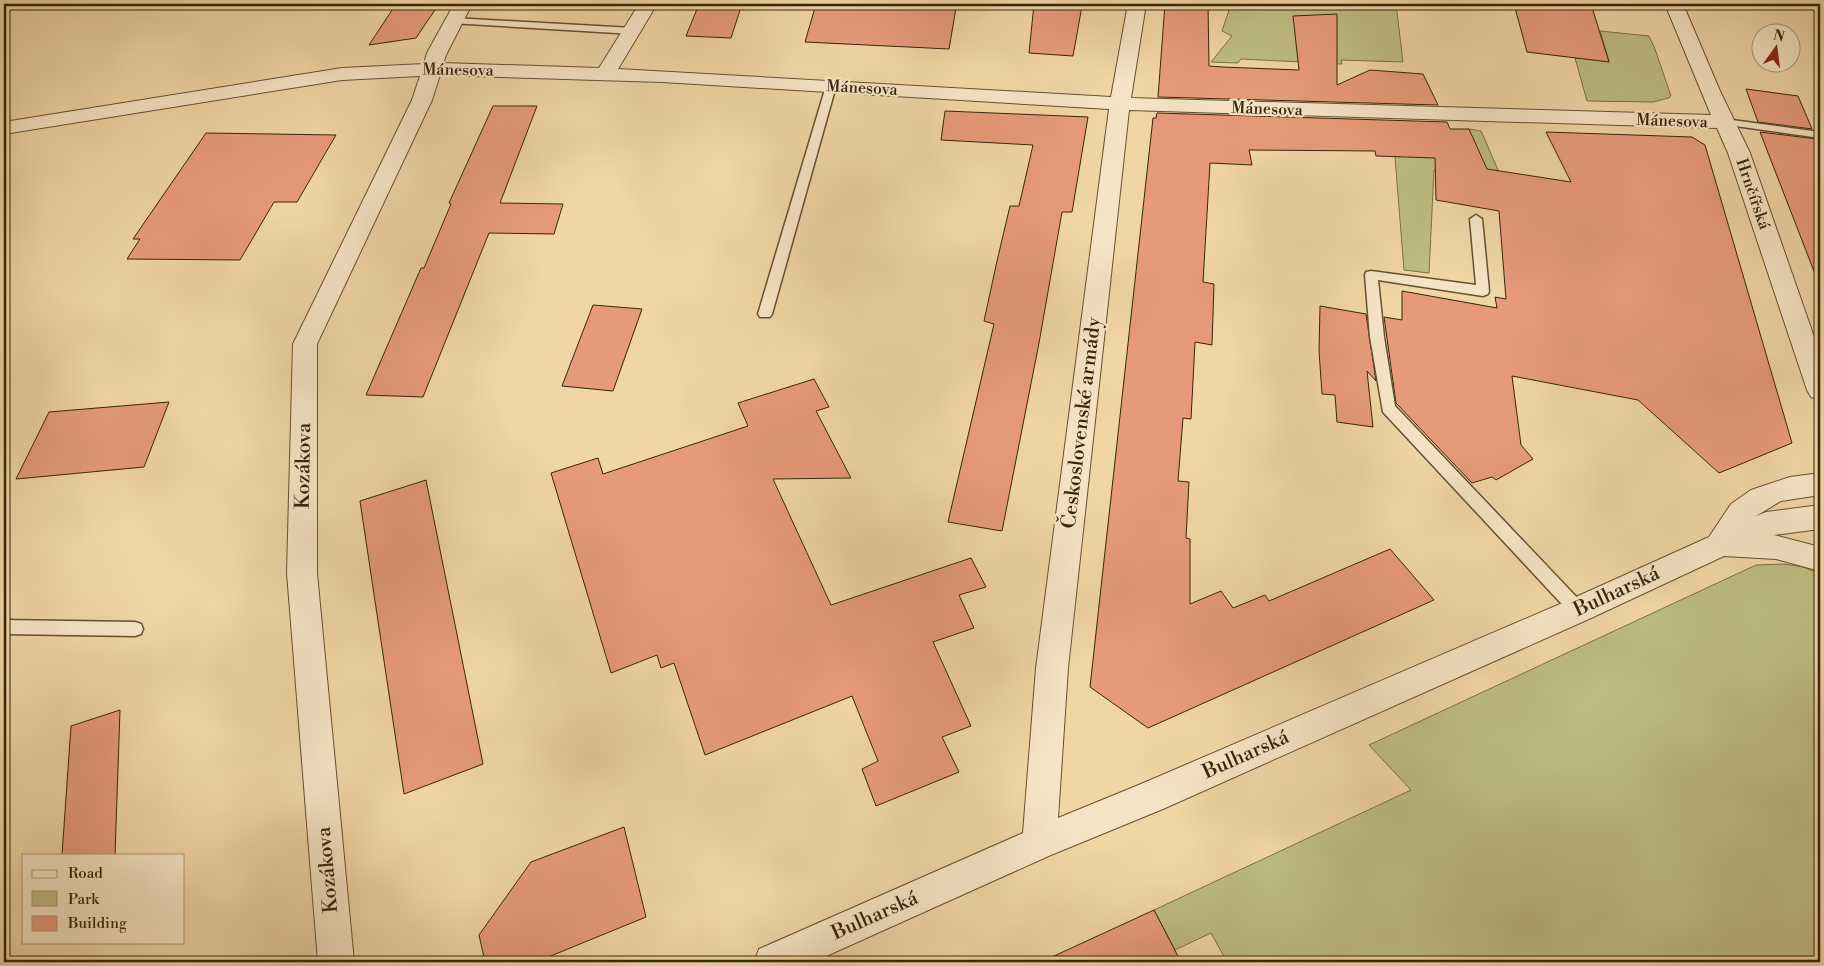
<svg xmlns="http://www.w3.org/2000/svg" width="1824" height="966" font-family="'Libre Bodoni',serif">
<rect width="100%" height="100%" fill="#f0d5a5"/>
<filter id="stains"><feTurbulence type="fractalNoise" baseFrequency=".004" numOctaves="4"/><feColorMatrix values="0 0 0 0 .2 0 0 0 0 .09 0 0 0 0 .02 0 0 0 .5 -.17"/></filter>
<radialGradient id="worn" r=".72"><stop offset=".6" stop-color="#630" stop-opacity="0"/><stop offset="1" stop-color="#630" stop-opacity=".3"/></radialGradient>
<g fill="#bebc82" stroke="#7a7046">
<path d="M 1231,4 L 1396,4 L 1403,62 L 1341,60 L 1342,64 L 1241,59 L 1238,63 L 1211,62 L 1232,36 L 1222,31 Z"/>
<path d="M 1600,31 L 1649,36 L 1655,49 L 1671,96 L 1669,98 L 1653,102 L 1587,101 L 1575,58 L 1609,61 Z"/>
<path d="M 1469,129 L 1481,131 L 1499,172 L 1434,170 L 1429,273 L 1404,270 L 1395,157 Z"/>
<path d="M 1785,564 L 1803,567 L 1820,574 L 1820,962 L 1227,962 L 1211,933 L 1175,950 L 1154,910 L 1411,790 L 1369,745 L 1756,565 Z"/>
</g>
<g fill="#e79a7b" stroke="#37240a">
<path d="M 396,4 L 439,4 L 416,38 L 369,45 Z"/>
<path d="M 699,4 L 742,4 L 731,38 L 686,36 Z"/>
<path d="M 816,4 L 942,4 L 940,7 L 956,8 L 949,49 L 805,42 Z"/>
<path d="M 1034,4 L 1082,6 L 1073,56 L 1029,53 Z"/>
<path d="M 1165,4 L 1208,4 L 1209,66 L 1222,67 L 1299,70 L 1293,16 L 1337,14 L 1337,85 L 1370,70 L 1423,74 L 1438,105 L 1158,97 Z"/>
<path d="M 1514,4 L 1591,4 L 1609,62 L 1527,52 Z"/>
<path d="M 1746,89 L 1798,96 L 1812,129 L 1758,122 Z"/>
<path d="M 493,106 L 537,106 L 500,203 L 563,204 L 554,234 L 489,233 L 423,397 L 366,395 L 421,268 L 424,268 L 451,204 L 449,203 Z"/>
<path d="M 945,111 L 1088,117 L 1072,212 L 1062,212 L 1039,343 L 1002,531 L 948,522 L 994,324 L 984,321 L 997,261 L 1010,206 L 1019,206 L 1033,145 L 941,140 Z"/>
<path d="M 1157,113 L 1447,122 L 1450,129 L 1469,129 L 1487,169 L 1571,182 L 1546,132 L 1692,137 L 1705,145 L 1792,443 L 1719,473 L 1638,400 L 1512,376 L 1521,445 L 1533,459 L 1496,480 L 1492,477 L 1472,483 L 1396,403 L 1384,317 L 1402,320 L 1402,291 L 1497,308 L 1495,297 L 1506,299 L 1499,211 L 1436,200 L 1435,158 L 1376,156 L 1375,151 L 1249,150 L 1252,165 L 1210,163 L 1203,282 L 1214,284 L 1212,345 L 1195,342 L 1191,419 L 1183,418 L 1178,481 L 1189,482 L 1186,538 L 1190,539 L 1190,604 L 1221,591 L 1233,608 L 1265,595 L 1269,601 L 1390,549 L 1434,600 L 1148,728 L 1090,687 L 1153,118 L 1156,118 Z"/>
<path d="M 1760,132 L 1817,139 L 1820,148 L 1820,278 L 1817,279 Z"/>
<path d="M 206,133 L 336,135 L 297,202 L 274,202 L 240,260 L 127,259 L 140,239 L 133,239 Z"/>
<path d="M 593,305 L 642,309 L 613,391 L 562,386 Z"/>
<path d="M 1320,306 L 1366,314 L 1376,381 L 1367,371 L 1373,427 L 1337,422 L 1335,395 L 1322,394 L 1319,351 Z"/>
<path d="M 814,379 L 829,407 L 816,411 L 851,478 L 773,479 L 831,605 L 971,558 L 986,587 L 959,595 L 974,628 L 933,642 L 971,726 L 942,737 L 959,772 L 876,806 L 862,769 L 878,761 L 852,696 L 705,755 L 674,663 L 661,668 L 657,655 L 611,673 L 551,473 L 598,458 L 603,474 L 748,426 L 738,403 Z"/>
<path d="M 169,402 L 144,467 L 16,479 L 49,412 Z"/>
<path d="M 426,480 L 483,764 L 404,794 L 360,501 Z"/>
<path d="M 120,710 L 115,855 L 62,855 L 71,726 Z"/>
<path d="M 624,827 L 646,917 L 536,962 L 485,962 L 479,935 L 531,862 Z"/>
<path d="M 1154,910 L 1181,962 L 1041,962 Z"/>
</g>
<g fill="none" stroke-linecap="round" stroke-linejoin="round">
<defs>
<g id="lane">
<path d="M 454,18 L 633,28 L 638,31 L 633,34 L 450,23 L 449,21 Z"/>
<path d="M 831,83 L 836,86 L 772,314 L 770,317 L 760,317 L 758,314 L 826,86 Z"/>
<path d="M 1725,119 L 1820,132 L 1820,138 L 1721,124 L 1719,122 Z"/>
<path d="M 1476,215 L 1482,219 L 1489,291 L 1488,294 L 1483,296 L 1378,280 L 1384,337 L 1395,406 L 1584,605 L 1586,610 L 1584,615 L 1578,617 L 1572,615 L 1383,412 L 1370,337 L 1365,275 L 1366,272 L 1371,271 L 1476,285 L 1470,219 Z"/>
<path d="M 4,620 L 135,622 L 141,624 L 143,629 L 141,634 L 135,636 L 4,634 Z"/>
</g>
<path id="street" d="M 454,4 L 472,4 L 447,53 L 443,63 L 599,68 L 639,4 L 657,4 L 618,69 L 1111,97 L 1128,4 L 1146,4 L 1131,98 L 1711,115 L 1665,4 L 1683,4 L 1720,91 L 1750,153 L 1820,354 L 1820,400 L 1811,397 L 1807,390 L 1728,153 L 1717,128 L 1129,110 L 1068,668 L 1058,818 L 1141,784 L 1567,601 L 1709,537 L 1731,504 L 1751,490 L 1790,477 L 1820,473 L 1820,495 L 1781,501 L 1756,516 L 1766,512 L 1820,505 L 1820,529 L 1774,535 L 1820,547 L 1820,571 L 1776,559 L 1724,556 L 1589,619 L 1163,809 L 1051,855 L 813,962 L 754,962 L 759,949 L 1023,833 L 1036,668 L 1109,109 L 662,82 L 440,75 L 432,100 L 317,344 L 317,573 L 354,962 L 318,962 L 287,573 L 293,344 L 412,100 L 420,76 L 342,80 L 4,134 L 4,122 L 342,68 L 424,64 L 427,53 Z"/>
</defs>
<use href="#lane" stroke="#655031" stroke-width="3"/>
<use href="#street" stroke="#655031" stroke-width="2"/>
<use href="#lane" fill="#f5e4c4" fill-rule="evenodd"/>
<use href="#street" fill="#f5e4c4" fill-rule="evenodd"/>
</g>
<g text-anchor="middle" dominant-baseline="central" stroke-width="4.5" stroke-linejoin="round" paint-order="stroke">
<g font-size="16" fill="#37240a" stroke="#f5e4c4">
<text transform="translate(458 70) rotate(1)">Mánesova</text>
<text transform="translate(862 88) rotate(3)">Mánesova</text>
<text transform="translate(1267 109) rotate(2)">Mánesova</text>
<text transform="translate(1672 121) rotate(2)">Mánesova</text>
<text transform="translate(1753 194) rotate(71)">Hrnčířská</text>
</g>
<g font-size="20" fill="#37240a" stroke="#f5e4c4">
<text transform="translate(1082 423) rotate(-83)">Československé armády</text>
<text transform="translate(304 466) rotate(-89)">Kozákova</text>
<text transform="translate(1617 592) rotate(-25)">Bulharská</text>
<text transform="translate(1246 755) rotate(-24)">Bulharská</text>
<text transform="translate(328 870) rotate(-95)">Kozákova</text>
<text transform="translate(875 916) rotate(-24)">Bulharská</text>
</g>
</g>
<rect width="1824" height="966" fill="none" stroke="#f0d5a5" stroke-width="20"/>
<rect x="5" y="5" width="1814" height="956" fill="none" stroke="#37240a" stroke-width="2.5"/>
<rect x="10" y="10" width="1804" height="946" fill="none" stroke="#37240a"/>
<rect x="22" y="854" width="162" height="90" fill="#f5e4c4" stroke="#a9977a"/>
<rect x="32" y="870" width="25" height="8" fill="#f5e4c4" stroke="#a9977a"/>
<text x="68" y="878" font-size="15" fill="#37240a">Road</text>
<rect x="32" y="891" width="25" height="15" fill="#bebc82" stroke="#a9977a"/>
<text x="68" y="904" font-size="15" fill="#37240a">Park</text>
<rect x="32" y="916" width="25" height="15" fill="#e79a7b" stroke="#a9977a"/>
<text x="68" y="928" font-size="15" fill="#37240a">Building</text>
<g transform="translate(1776 48) rotate(14)"><circle r="24" fill="#f5e4c4" stroke="#a9977a"/>
<path d="M0-4L9 19L0 12L-9 19Z" fill="#8f2418"/>
<text y="-8" font-size="14" font-weight="bold" text-anchor="middle" fill="#37240a">N</text>
</g>
<rect width="100%" height="100%" filter="url(#stains)"/>
<rect width="100%" height="100%" fill="url(#worn)"/>
</svg>
